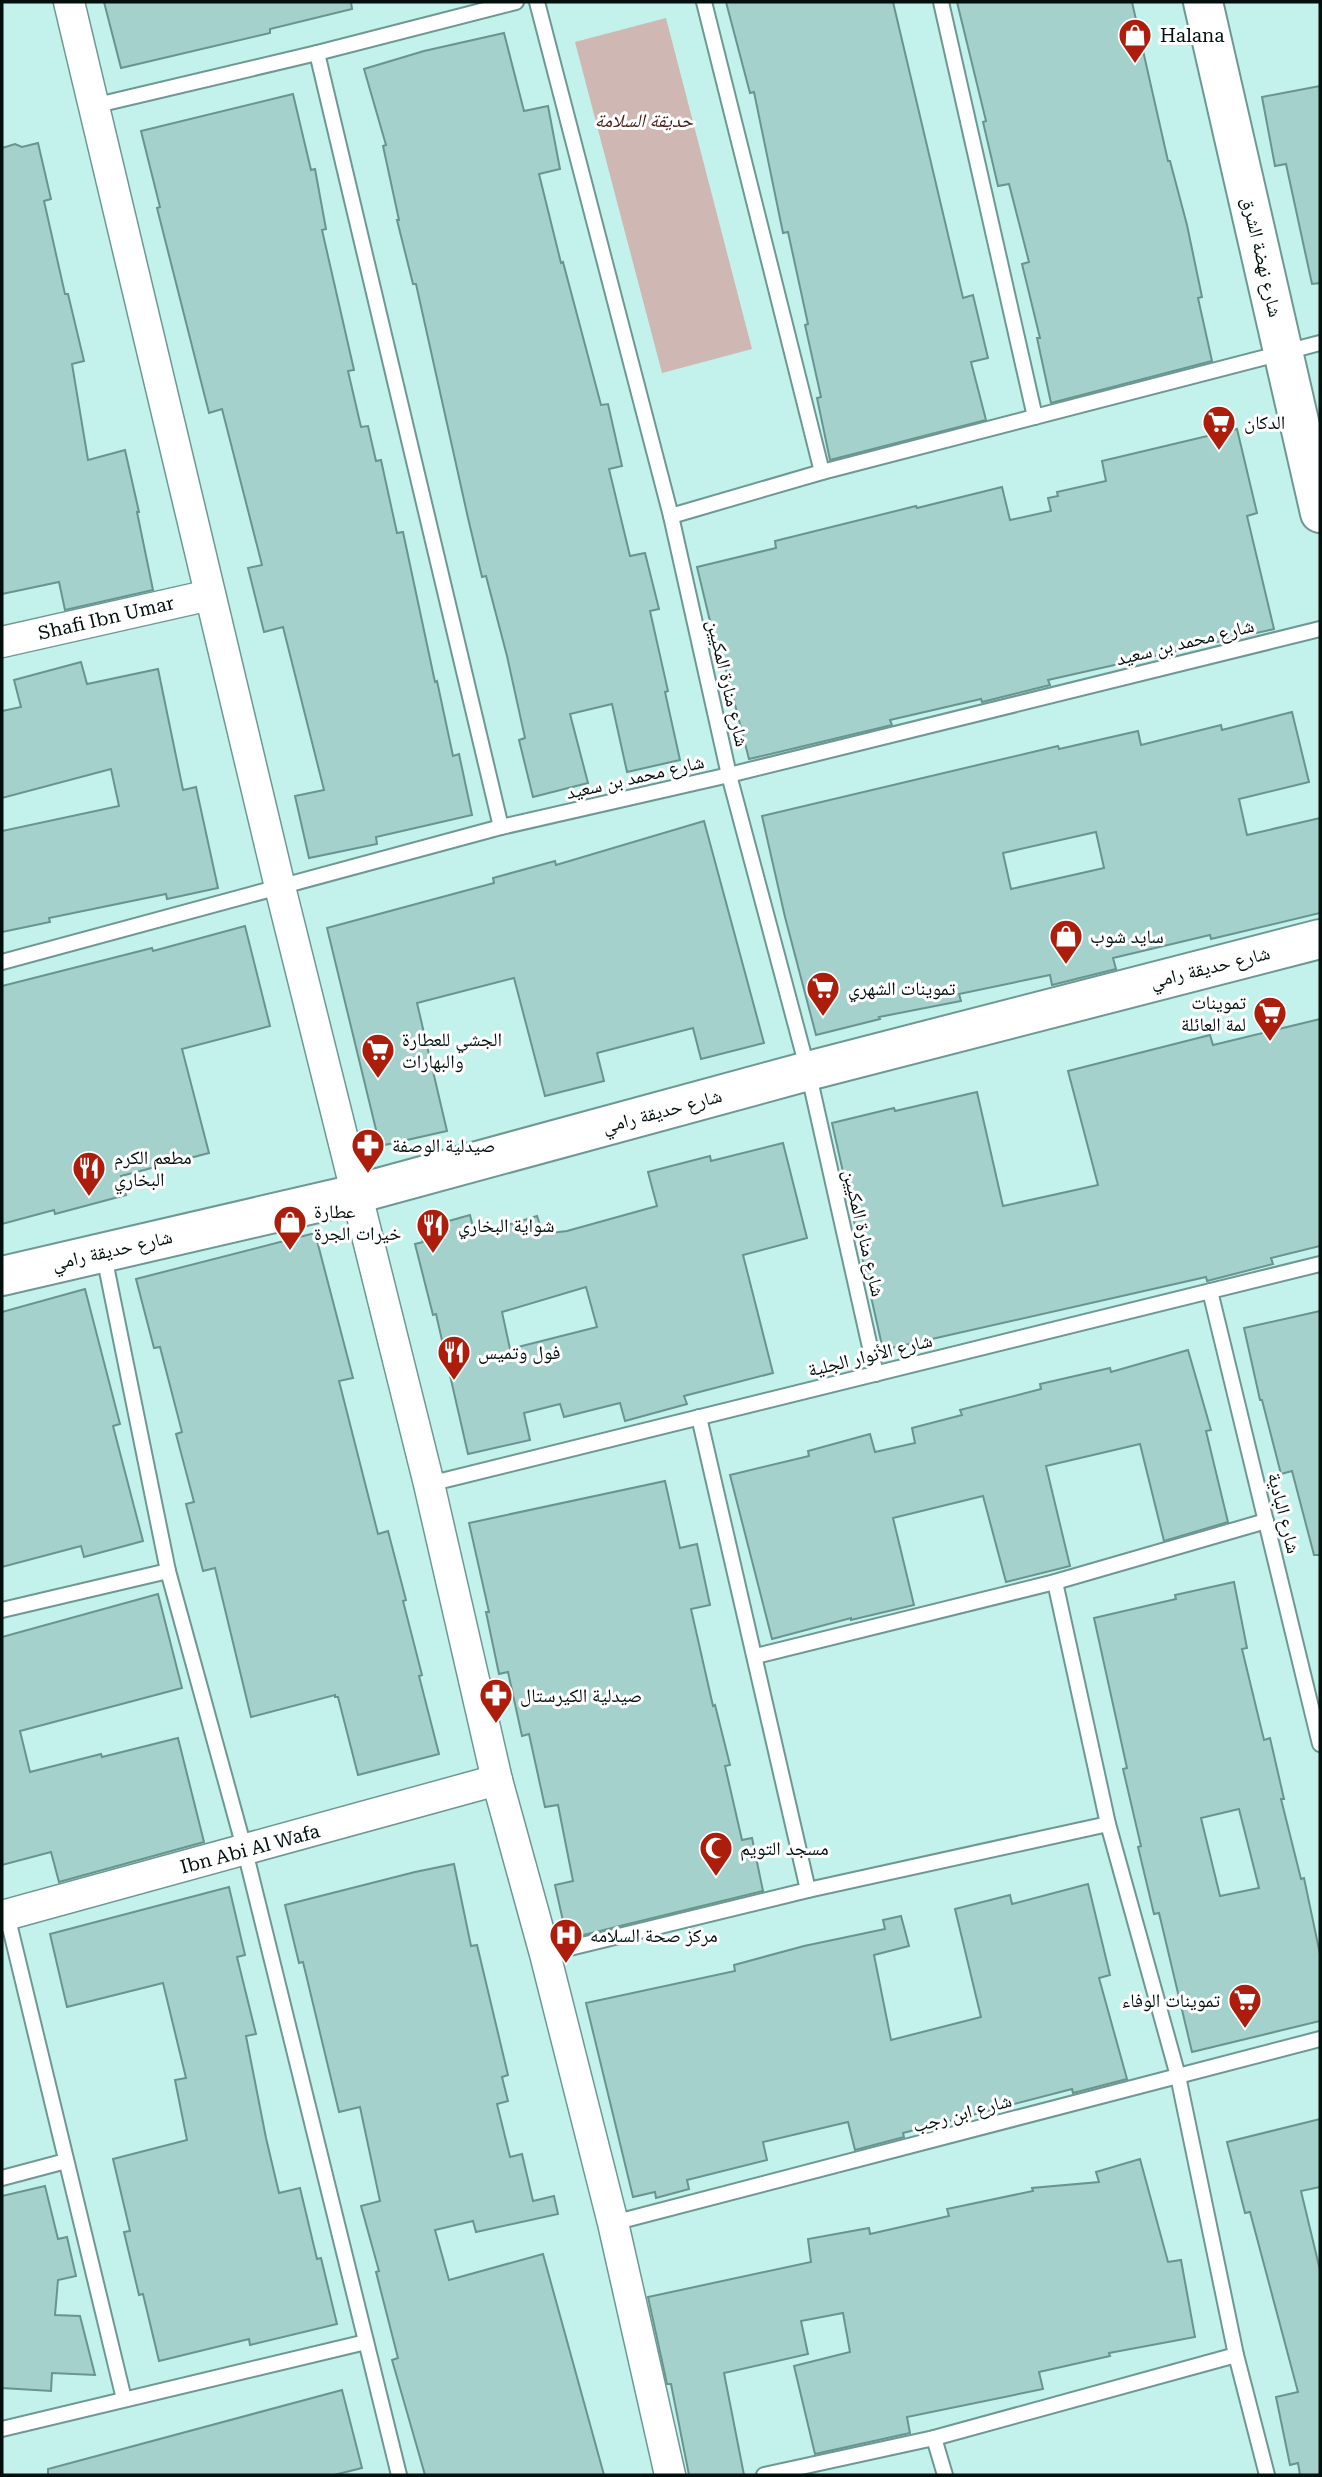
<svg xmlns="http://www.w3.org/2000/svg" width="1322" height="2477" font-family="'Roboto Serif','Noto Naskh Arabic',serif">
<rect width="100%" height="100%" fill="#c3f1ec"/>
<path fill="#cfb7b3" d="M 666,18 L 752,349 L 662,373 L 575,42 Z"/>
<g fill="#a4d1cc" stroke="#699490" stroke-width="2" fill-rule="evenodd">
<path d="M 104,2 L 351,2 L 352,9 L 270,29 L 270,33 L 121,68 Z"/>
<path d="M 726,2 L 893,2 L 963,298 L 973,295 L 988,358 L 971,362 L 986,420 L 830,460 L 817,398 L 821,397 L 805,325 L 808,324 L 788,232 L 783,233 L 754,92 L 750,93 Z"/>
<path d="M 957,2 L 1132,2 L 1168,161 L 1170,161 L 1187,225 L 1202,297 L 1198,298 L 1212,361 L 1051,403 L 1037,338 L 1040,338 L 1022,264 L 1029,262 L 1009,184 L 998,186 L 983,122 L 986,121 Z"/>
<path d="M 504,33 L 524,111 L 548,106 L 560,169 L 539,174 L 561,263 L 563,262 L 601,405 L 608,404 L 622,466 L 609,469 L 630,556 L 645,553 L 659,609 L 650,611 L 668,691 L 665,692 L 680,760 L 627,772 L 612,704 L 570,714 L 588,783 L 533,797 L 519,740 L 525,738 L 507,656 L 486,576 L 482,577 L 468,518 L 416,284 L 413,284 L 397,220 L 399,220 L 383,146 L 386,145 L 364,69 L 424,51 Z"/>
<path d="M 1320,86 L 1320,283 L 1312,284 L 1286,164 L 1275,166 L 1262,97 Z"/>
<path d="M 293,94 L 311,170 L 315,169 L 326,229 L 322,230 L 354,370 L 348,371 L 361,427 L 368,426 L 376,461 L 381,460 L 397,533 L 403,532 L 435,682 L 437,681 L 453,756 L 459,754 L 472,815 L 376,837 L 377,844 L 309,858 L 295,796 L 324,790 L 283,627 L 264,632 L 248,568 L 262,565 L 222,409 L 209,413 L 157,208 L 160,207 L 141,131 Z"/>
<path d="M 38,143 L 51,199 L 44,201 L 65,294 L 68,294 L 84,361 L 72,364 L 88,460 L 125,450 L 139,512 L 137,512 L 153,590 L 65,610 L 59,582 L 2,594 L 2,148 L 15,144 L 22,147 Z"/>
<path d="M 1237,429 L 1257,513 L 1247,516 L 1274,629 L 1048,680 L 1050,685 L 982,702 L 981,699 L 890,720 L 892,725 L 749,759 L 724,662 L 720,663 L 697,567 L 776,548 L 775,541 L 916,506 L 917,508 L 1002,487 L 1010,520 L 1051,511 L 1048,498 L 1058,496 L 1057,492 L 1106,481 L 1102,461 Z"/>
<path d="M 81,662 L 87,684 L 158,669 L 183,790 L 196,787 L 218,888 L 167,899 L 166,894 L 49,918 L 50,922 L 2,932 L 2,831 L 119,806 L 111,769 L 2,798 L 2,711 L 21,707 L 14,680 Z"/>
<path d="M 1292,712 L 1309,782 L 1239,799 L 1247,835 L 1320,818 L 1320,913 L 1211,939 L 1210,935 L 1113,958 L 1116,969 L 1052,985 L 1050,975 L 959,994 L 961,1001 L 879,1017 L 880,1019 L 816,1035 L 785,917 L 762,816 L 1058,746 L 1059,749 L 1138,731 L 1141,745 L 1221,725 L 1222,730 ZM 1096,832 L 1104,868 L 1011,889 L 1003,853 Z"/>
<path d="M 704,821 L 764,1043 L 701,1059 L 693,1028 L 597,1053 L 604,1081 L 545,1096 L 514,978 L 417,1003 L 447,1131 L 380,1146 L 327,928 L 494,883 L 493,878 L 555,861 L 556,865 Z"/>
<path d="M 245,926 L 270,1026 L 182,1049 L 209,1153 L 121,1176 L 126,1195 L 55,1214 L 54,1210 L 2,1224 L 2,986 L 152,948 L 153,951 Z"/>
<path d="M 1320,1019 L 1320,1246 L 1271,1258 L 1273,1264 L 1207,1281 L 1206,1277 L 883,1350 L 832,1123 L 894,1108 L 895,1111 L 977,1092 L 1003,1206 L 1098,1185 L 1068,1071 L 1210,1035 L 1213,1045 Z"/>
<path d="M 783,1143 L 807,1238 L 743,1255 L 773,1373 L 684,1396 L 687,1404 L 625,1421 L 620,1403 L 564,1417 L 560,1404 L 524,1413 L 530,1440 L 468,1454 L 436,1314 L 433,1315 L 415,1244 L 423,1242 L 420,1229 L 470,1215 L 475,1235 L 537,1216 L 543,1234 L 567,1231 L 657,1206 L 648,1172 L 710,1156 L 711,1161 ZM 586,1287 L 597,1327 L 510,1349 L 502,1312 Z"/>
<path d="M 315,1233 L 353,1378 L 339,1381 L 378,1534 L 388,1531 L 406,1600 L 403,1601 L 422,1675 L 419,1676 L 439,1754 L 358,1775 L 338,1697 L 335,1697 L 335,1695 L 251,1717 L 215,1568 L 203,1571 L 186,1504 L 194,1502 L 176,1434 L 182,1432 L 160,1347 L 154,1348 L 136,1279 Z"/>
<path d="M 85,1289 L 120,1424 L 113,1426 L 143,1541 L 84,1557 L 81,1546 L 2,1567 L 2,1312 Z"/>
<path d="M 1320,1311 L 1320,1555 L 1314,1555 L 1292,1471 L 1281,1474 L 1262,1400 L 1260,1400 L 1244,1328 Z"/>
<path d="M 1188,1350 L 1211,1430 L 1206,1431 L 1228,1522 L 1164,1541 L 1140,1444 L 1046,1466 L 1070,1566 L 1006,1582 L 983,1496 L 893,1518 L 914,1605 L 851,1620 L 851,1618 L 772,1639 L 730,1475 L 809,1456 L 808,1451 L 870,1434 L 875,1452 L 915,1443 L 912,1428 L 962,1415 L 960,1410 L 1041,1389 L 1040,1384 L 1110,1368 L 1111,1372 Z"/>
<path d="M 665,1481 L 680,1548 L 697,1544 L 710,1605 L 691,1609 L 713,1706 L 715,1705 L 730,1765 L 725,1766 L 742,1840 L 752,1838 L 763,1891 L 567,1939 L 555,1885 L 573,1881 L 558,1805 L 545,1807 L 529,1734 L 522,1736 L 508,1672 L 499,1674 L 486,1612 L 489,1612 L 469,1523 Z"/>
<path d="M 1234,1582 L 1247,1648 L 1242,1649 L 1264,1740 L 1270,1738 L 1284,1799 L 1281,1799 L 1301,1879 L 1304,1878 L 1320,1954 L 1320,2021 L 1192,2052 L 1159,1913 L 1154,1914 L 1138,1847 L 1141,1846 L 1123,1769 L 1127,1768 L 1094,1618 L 1176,1599 L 1175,1595 ZM 1239,1809 L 1259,1888 L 1220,1896 L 1201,1818 Z"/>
<path d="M 158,1594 L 182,1688 L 20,1731 L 30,1772 L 101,1754 L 102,1757 L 178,1738 L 204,1842 L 59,1882 L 51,1852 L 2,1865 L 2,1637 Z"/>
<path d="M 454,1864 L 471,1946 L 477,1945 L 508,2075 L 502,2077 L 508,2101 L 497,2104 L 510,2157 L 522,2154 L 533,2201 L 554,2196 L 558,2214 L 476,2232 L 473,2221 L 435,2230 L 449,2280 L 543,2254 L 604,2475 L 425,2475 L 392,2360 L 398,2358 L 376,2272 L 379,2271 L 361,2206 L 380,2201 L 360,2107 L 339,2112 L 303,1962 L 299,1963 L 285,1905 L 415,1872 Z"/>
<path d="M 1088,1884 L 1110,1975 L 1099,1978 L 1127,2079 L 1073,2093 L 1072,2089 L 903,2133 L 904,2137 L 855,2150 L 848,2122 L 763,2142 L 767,2160 L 687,2180 L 689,2189 L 656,2198 L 655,2192 L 633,2197 L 586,2003 L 735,1971 L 734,1965 L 804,1946 L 885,1929 L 883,1920 L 901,1916 L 909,1946 L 874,1955 L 891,2040 L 981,2017 L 955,1909 L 1010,1895 L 1012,1904 Z"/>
<path d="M 229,1887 L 245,1955 L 237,1957 L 256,2034 L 246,2036 L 266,2138 L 279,2193 L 300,2188 L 317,2259 L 321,2258 L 337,2324 L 250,2345 L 249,2339 L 159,2361 L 143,2294 L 139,2295 L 124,2232 L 130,2231 L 113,2159 L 187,2140 L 175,2080 L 186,2078 L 163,1983 L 67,2007 L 50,1934 Z"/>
<path d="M 1320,2119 L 1320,2187 L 1301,2191 L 1320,2270 L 1320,2475 L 1300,2475 L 1298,2463 L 1290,2465 L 1276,2397 L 1298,2392 L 1250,2212 L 1245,2213 L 1227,2142 Z"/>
<path d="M 1140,2159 L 1168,2262 L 1181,2260 L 1195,2337 L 1109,2353 L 1110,2356 L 1039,2372 L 1043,2389 L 907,2417 L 910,2433 L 815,2454 L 794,2366 L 850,2352 L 843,2313 L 801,2321 L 808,2354 L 724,2373 L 744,2475 L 689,2475 L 671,2384 L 667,2384 L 648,2297 L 811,2262 L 808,2239 L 869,2228 L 870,2234 L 949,2216 L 947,2209 L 1033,2191 L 1032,2188 L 1099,2182 L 1096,2172 Z"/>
<path d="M 45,2186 L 58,2239 L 67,2237 L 76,2276 L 58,2280 L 55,2315 L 80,2316 L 95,2375 L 52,2373 L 51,2391 L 2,2388 L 2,2196 Z"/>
<path d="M 342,2390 L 362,2468 L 334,2475 L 48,2475 L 48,2469 Z"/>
</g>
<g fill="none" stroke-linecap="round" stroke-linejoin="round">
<defs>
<g id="lane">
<path d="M 537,2 L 671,516 L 729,775 L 808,1071 L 876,1374"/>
<path d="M 704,2 L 822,472"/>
<path d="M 941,2 L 1035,417"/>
<path d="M 317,53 L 501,827"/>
<path d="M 93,106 L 317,53 L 516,2"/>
<path d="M 671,516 L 822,472 L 1320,343"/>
<path d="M 2,962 L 501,827 L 729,775 L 1320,629"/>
<path d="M 104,1256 L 168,1571 L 245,1851 L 399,2475"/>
<path d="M 1210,1291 L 1320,1744"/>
<path d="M 699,1417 L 808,1890"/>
<path d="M 429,1484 L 1320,1264"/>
<path d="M 1055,1582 L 1108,1824 L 1178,2076 L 1236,2355 L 1267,2475"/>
<path d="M 2,1610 L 168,1571"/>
<path d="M 756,1656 L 1055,1582 L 1266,1521"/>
<path d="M 7,1915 L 124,2399"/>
<path d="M 545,1954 L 808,1890 L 1108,1824"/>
<path d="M 2,2178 L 66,2161"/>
<path d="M 613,2223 L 1320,2039"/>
<path d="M 2,2429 L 366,2342"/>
<path d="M 934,2438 L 945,2475"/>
<path d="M 764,2475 L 934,2438 L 1236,2355"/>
</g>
<g id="street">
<path d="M 69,2 L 280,887 L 429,1484 L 497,1780 L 545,1954 L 613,2223 L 670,2475"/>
<path d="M 2,642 L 210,595"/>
<path d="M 2,1916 L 497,1780"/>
</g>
<g id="secondary">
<path d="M 1203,2 L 1320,513"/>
<path d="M 2,1276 L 356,1194 L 808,1071 L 1320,939"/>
</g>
</defs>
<use href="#lane" stroke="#6d9894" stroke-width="18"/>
<use href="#street" stroke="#6d9894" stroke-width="33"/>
<use href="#secondary" stroke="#6d9894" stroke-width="42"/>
<use href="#lane" stroke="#fff" stroke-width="14"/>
<use href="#street" stroke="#fff" stroke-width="30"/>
<use href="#secondary" stroke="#fff" stroke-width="38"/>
</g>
<defs>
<symbol id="shop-pin" viewBox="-11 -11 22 30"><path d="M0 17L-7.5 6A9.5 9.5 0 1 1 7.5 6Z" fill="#ac1d0c" stroke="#fff"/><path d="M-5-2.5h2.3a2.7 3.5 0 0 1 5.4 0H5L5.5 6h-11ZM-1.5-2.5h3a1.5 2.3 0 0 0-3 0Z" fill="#fff"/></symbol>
<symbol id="supermarket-pin" viewBox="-11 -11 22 30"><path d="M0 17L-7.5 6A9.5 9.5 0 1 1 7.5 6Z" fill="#ac1d0c" stroke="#fff"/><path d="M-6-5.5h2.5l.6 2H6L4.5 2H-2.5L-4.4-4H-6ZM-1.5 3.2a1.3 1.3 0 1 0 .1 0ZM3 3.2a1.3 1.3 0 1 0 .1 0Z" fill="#fff"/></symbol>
<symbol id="pharmacy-pin" viewBox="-11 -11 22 30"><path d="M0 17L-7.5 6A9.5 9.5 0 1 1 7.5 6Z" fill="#ac1d0c" stroke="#fff"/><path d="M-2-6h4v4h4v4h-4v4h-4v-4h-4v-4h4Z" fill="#fff"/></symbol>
<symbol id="restaurant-pin" viewBox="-11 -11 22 30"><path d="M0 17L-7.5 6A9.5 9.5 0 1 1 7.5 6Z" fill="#ac1d0c" stroke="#fff"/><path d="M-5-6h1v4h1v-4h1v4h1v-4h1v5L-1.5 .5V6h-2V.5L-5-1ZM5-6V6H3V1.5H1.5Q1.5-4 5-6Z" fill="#fff"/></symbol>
<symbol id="mosque-pin" viewBox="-11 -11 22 30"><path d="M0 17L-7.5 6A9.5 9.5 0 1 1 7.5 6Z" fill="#ac1d0c" stroke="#fff"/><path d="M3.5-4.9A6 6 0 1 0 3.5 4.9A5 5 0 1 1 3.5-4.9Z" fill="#fff"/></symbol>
<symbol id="hospital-pin" viewBox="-11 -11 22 30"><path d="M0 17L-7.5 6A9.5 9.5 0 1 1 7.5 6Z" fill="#ac1d0c" stroke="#fff"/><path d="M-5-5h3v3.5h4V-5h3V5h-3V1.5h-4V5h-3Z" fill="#fff"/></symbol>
</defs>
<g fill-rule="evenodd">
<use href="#shop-pin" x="1116" y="16" width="38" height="52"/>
<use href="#supermarket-pin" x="1200" y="403" width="38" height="52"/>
<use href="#shop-pin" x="1047" y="917" width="38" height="52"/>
<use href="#supermarket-pin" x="804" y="969" width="38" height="52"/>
<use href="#supermarket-pin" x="1251" y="994" width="38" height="52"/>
<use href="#supermarket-pin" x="359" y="1031" width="38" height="52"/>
<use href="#pharmacy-pin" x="349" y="1126" width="38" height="52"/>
<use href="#restaurant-pin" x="70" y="1149" width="38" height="52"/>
<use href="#shop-pin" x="271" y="1203" width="38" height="52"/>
<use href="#restaurant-pin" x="414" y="1206" width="38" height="52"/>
<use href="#restaurant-pin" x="435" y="1333" width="38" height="52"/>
<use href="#pharmacy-pin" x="477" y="1676" width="38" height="52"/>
<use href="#mosque-pin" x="697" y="1829" width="38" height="52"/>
<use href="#hospital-pin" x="547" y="1916" width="38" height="52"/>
<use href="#supermarket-pin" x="1226" y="1981" width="38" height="52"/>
</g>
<g text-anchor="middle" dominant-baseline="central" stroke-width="6" stroke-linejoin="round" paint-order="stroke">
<g font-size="19" fill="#010f0d" stroke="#fff" text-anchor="start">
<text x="1160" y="35">Halana</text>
<text x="1244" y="422">الدكان</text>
<text x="1090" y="936">سايد شوب</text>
<text x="848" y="988">تموينات الشهري</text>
<text x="1246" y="1002" text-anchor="end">تموينات<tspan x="1246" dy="22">لمة العائلة</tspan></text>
<text x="402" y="1039">الجشي للعطارة<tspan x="402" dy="22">والبهارات</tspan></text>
<text x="392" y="1145">صيدلية الوصفة</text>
<text x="114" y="1157">مطعم الكرم<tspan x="114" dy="22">البخاري</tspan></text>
<text x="314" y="1211">عطارة<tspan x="314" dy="22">خيرات الجرة</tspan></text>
<text x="458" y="1225">شواية البخاري</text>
<text x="478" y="1352">فول وتميس</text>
<text x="520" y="1695">صيدلية الكيرستال</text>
<text x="740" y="1848">مسجد التويم</text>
<text x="590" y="1935">مركز صحة السلامه</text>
<text x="1220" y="2000" text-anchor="end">تموينات الوفاء</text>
</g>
<g font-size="19" font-style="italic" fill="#461a13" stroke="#fff">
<text x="644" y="120">حديقة السلامة</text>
</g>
<g font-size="19" fill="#010f0d" stroke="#fff">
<text transform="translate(1262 257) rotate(77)">شارع نهضة الشرق</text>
<text transform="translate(106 618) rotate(-13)">Shafi Ibn Umar</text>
<text transform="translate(1185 642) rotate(-14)">شارع محمد بن سعيد</text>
<text transform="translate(728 683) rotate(77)">شارع منارة المكيين</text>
<text transform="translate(635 777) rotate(-13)">شارع محمد بن سعيد</text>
<text transform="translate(1210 967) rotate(-14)">شارع حديقة رامي</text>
<text transform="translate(662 1111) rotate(-15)">شارع حديقة رامي</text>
<text transform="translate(864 1233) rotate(77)">شارع منارة المكيين</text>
<text transform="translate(112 1250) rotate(-13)">شارع حديقة رامي</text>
<text transform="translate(870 1355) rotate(-14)">شارع الأنوار الجلية</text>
<text transform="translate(1284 1513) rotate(76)">شارع البادية</text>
<text transform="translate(250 1849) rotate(-15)">Ibn Abi Al Wafa</text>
<text transform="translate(962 2113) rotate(-15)">شارع ابن رجب</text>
</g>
</g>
<rect width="1322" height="2477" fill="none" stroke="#010f0d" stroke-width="7"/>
</svg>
